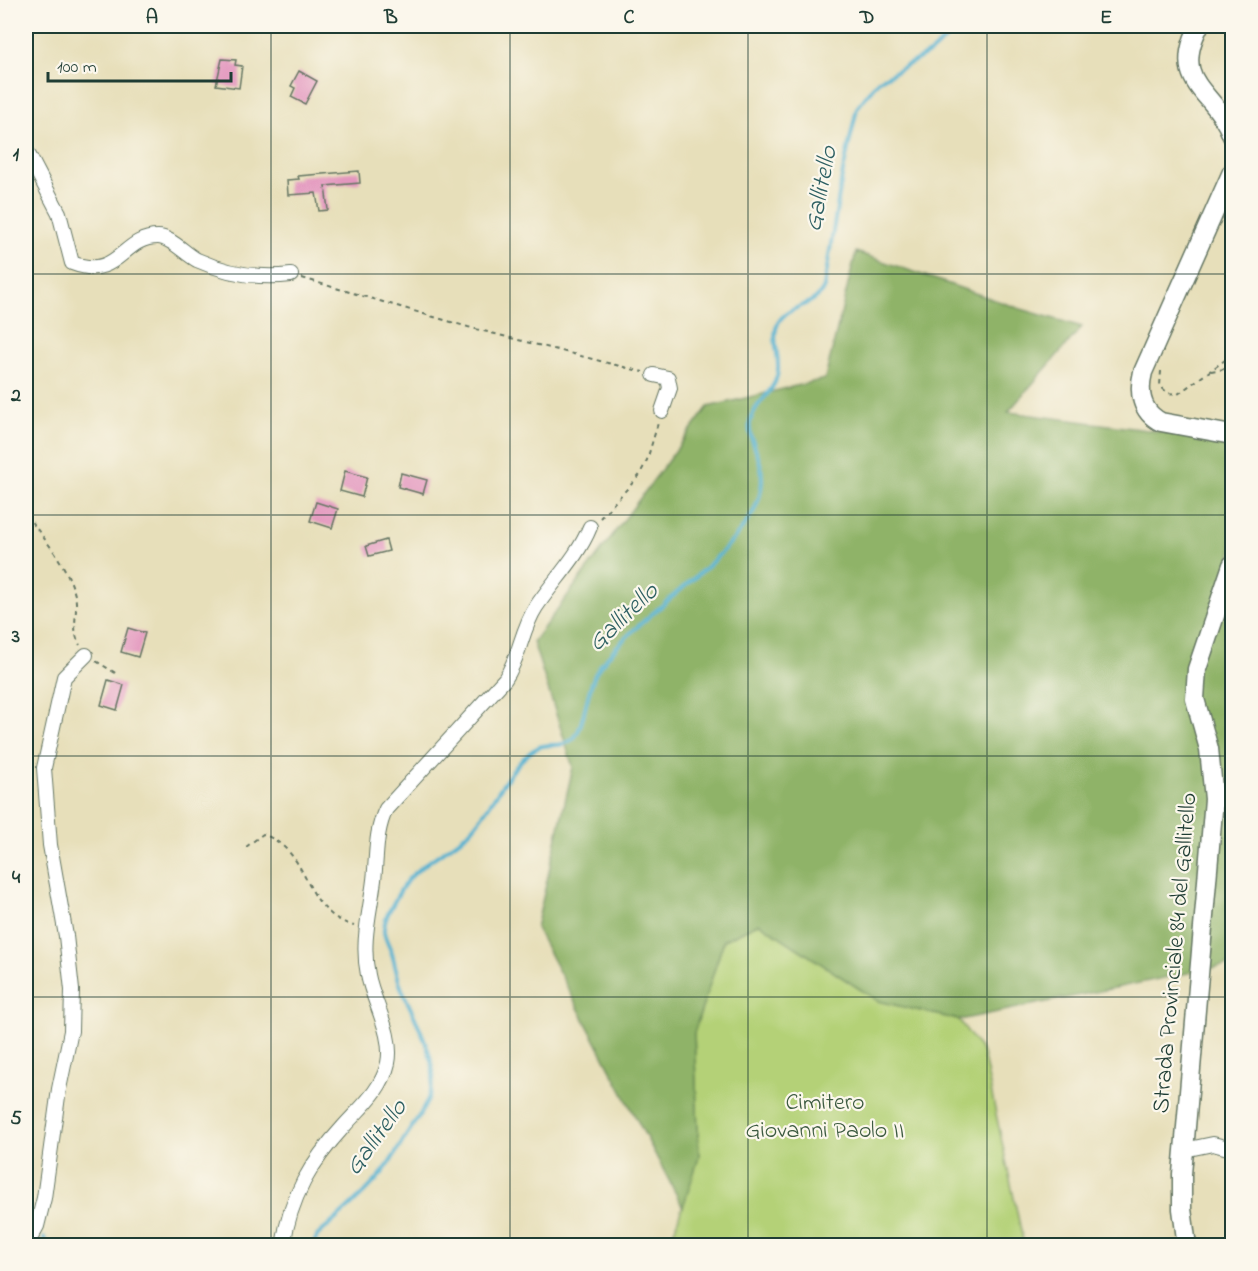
<svg xmlns="http://www.w3.org/2000/svg" width="1258" height="1271" font-family="'Indie Flower',sans-serif">
<rect width="100%" height="100%" fill="#fbf7ec"/>
<filter id="ink" filterUnits="userSpaceOnUse"><feTurbulence type="fractalNoise" baseFrequency=".0167" numOctaves="2"/><feDisplacementMap in="SourceGraphic" scale="12" xChannelSelector="R" yChannelSelector="G"/><feConvolveMatrix kernelMatrix="1 2 1 2 8 2 1 2 1" color-interpolation-filters="sRGB"/></filter>
<filter id="wash" filterUnits="userSpaceOnUse"><feTurbulence type="fractalNoise" baseFrequency=".008" numOctaves="4" result="noise"/><feDisplacementMap in="SourceGraphic" scale="24" xChannelSelector="R" yChannelSelector="G"/><feGaussianBlur stdDeviation="1.35" result="paint"/><feColorMatrix in="noise" values="0 0 0 0 0 0 0 0 0 0 0 0 0 0 0 0 0 1.4 0 .05"/><feComposite in="paint" operator="in"/></filter>
<g filter="url(#wash)">
<rect width="100%" height="100%" fill="#e7dfba"/>
<path fill="#b4d177" stroke="#6a8756" stroke-width="1.5" d="M 760,923 L 878,1001 L 959,1020 L 983,1053 L 1024,1245 L 669,1246 L 699,1157 L 694,1033 L 724,940 Z"/>
<path fill="#8fb368" stroke="#57784e" stroke-width="1.5" d="M 856,252 L 1021,309 L 1082,327 L 1008,412 L 1186,435 L 1232,449 L 1232,964 L 959,1020 L 878,1001 L 759,923 L 724,940 L 694,1033 L 699,1157 L 683,1207 L 536,928 L 573,767 L 533,642 L 708,407 L 825,379 Z"/>
<g fill="none" stroke-linecap="round" stroke-linejoin="round">
<g stroke="#52b1d0" stroke-width="4">
<path d="M 44,1238 L 47,1246"/>
<path d="M 313,1246 L 317,1236 C 338,1217 360,1199 378,1178 C 391,1164 398,1148 408,1133 C 419,1116 431,1100 433,1079 C 435,1056 414,1016 404,994 C 398,982 396,967 392,954 C 390,947 385,939 384,932 C 383,919 393,904 399,893 C 413,865 449,852 471,830 C 491,809 512,759 539,747 C 550,743 562,748 573,739 C 585,728 586,685 600,666 C 643,611 709,578 749,519 C 763,498 766,474 756,451 C 753,442 748,432 750,422 C 754,403 773,394 777,376 C 782,359 770,339 778,323 C 788,304 816,308 824,287 L 842,176 L 857,108 L 878,81 L 931,52 L 951,34 L 954,26"/>
</g>
</g>
<g id="blocks">
<g fill="#e396be">
<path d="M 222,59 L 236,60 L 235,65 L 242,66 L 239,88 L 216,85 Z"/>
<path d="M 299,71 L 317,81 L 305,104 L 291,97 L 295,88 L 291,86 Z"/>
<path d="M 359,171 L 360,183 L 325,186 L 328,210 L 319,211 L 316,193 L 288,195 L 287,180 L 299,179 L 298,176 Z"/>
<path d="M 345,471 L 367,477 L 362,497 L 340,491 Z"/>
<path d="M 401,473 L 427,480 L 423,494 L 398,487 Z"/>
<path d="M 316,502 L 338,509 L 332,528 L 310,521 Z"/>
<path d="M 386,540 L 389,551 L 369,556 L 366,546 Z"/>
<path d="M 128,628 L 145,633 L 138,657 L 121,652 Z"/>
<path d="M 108,680 L 124,685 L 117,710 L 101,705 Z"/>
</g>
</g>
</g>
<g filter="url(#ink)">
<use href="#blocks" fill-opacity="0" stroke="#657663" stroke-width="1.5"/>
<g fill="none" stroke-linecap="round" stroke-linejoin="round">
<defs>
<g id="street">
<path d="M 26,150 L 59,213 L 72,263 C 119,281 121,237 158,237 C 171,237 185,254 197,260 C 226,273 258,279 291,275"/>
<path d="M 654,375 L 668,378 L 670,388 L 662,411"/>
<path d="M 1184,1150 L 1213,1144 L 1232,1149"/>
<path d="M 32,1246 L 30,1239 L 37,1226 L 44,1198 L 59,1089 L 71,1031 L 72,990 L 66,936 L 50,845 L 44,768 L 64,677 L 86,655"/>
<path d="M 283,1246 C 290,1197 311,1162 344,1126 C 361,1107 382,1090 388,1063 C 394,1035 373,1002 368,975 C 361,942 370,913 374,880 C 377,855 375,832 386,809 L 505,679 C 520,657 521,630 536,607 C 554,580 578,557 590,527"/>
</g>
<g id="secondary">
<path d="M 1199,26 C 1169,85 1216,90 1232,136"/>
<path d="M 1232,172 L 1143,372 C 1138,392 1141,412 1161,422 L 1232,435"/>
<path d="M 1187,1246 L 1182,1209 L 1182,1174 L 1214,799 L 1209,749 L 1195,699 L 1197,669 L 1232,565"/>
</g>
</defs>
<use href="#street" stroke="#657663" stroke-width="16"/>
<use href="#secondary" stroke="#657663" stroke-width="21"/>
<g stroke="#657663" stroke-width="2" stroke-dasharray="4.5 4.5" stroke-linecap="butt">
<path d="M 302,278 L 468,327 L 643,372"/>
<path d="M 1161,371 L 1160,386 L 1168,393 L 1178,394 L 1232,355"/>
<path d="M 1211,371 L 1232,368"/>
<path d="M 26,515 C 45,540 67,564 75,595 C 79,613 70,628 80,645"/>
<path d="M 600,518 L 639,476 L 647,460 L 658,423"/>
<path d="M 96,661 L 117,674"/>
<path d="M 246,847 L 263,834 C 315,855 299,909 354,926"/>
</g>
<use href="#street" stroke="#fff" stroke-width="14"/>
<use href="#secondary" stroke="#fff" stroke-width="18"/>
</g>
</g>
<path fill="none" stroke="#1f3d34" stroke-width="1.5" stroke-opacity="0.55" d="M 271,26 L 271,1246M 510,26 L 510,1246M 748,26 L 748,1246M 987,26 L 987,1246M 26,274 L 1232,274M 26,515 L 1232,515M 26,756 L 1232,756M 26,997 L 1232,997"/>
<g text-anchor="middle" dominant-baseline="central" stroke-width="4.5" stroke-linejoin="round" paint-order="stroke">
<g font-size="24" fill="#1f3d34" stroke="#fbf7ec">
<text transform="translate(1176 953) rotate(-85)">Strada Provinciale 84 del Gallitello</text>
</g>
<g font-size="24" fill="#3d5b41" stroke="#fbf7ec">
<text x="825" y="1103">Cimitero<tspan x="825" dy="28">Giovanni Paolo II</tspan></text>
</g>
<g font-size="26" font-style="italic" fill="#2e6063" stroke="#fbf7ec">
<text transform="translate(822 189) rotate(-79)">Gallitello</text>
<text transform="translate(624 618) rotate(-44)">Gallitello</text>
<text transform="translate(377 1138) rotate(-54)">Gallitello</text>
</g>
</g>
<rect width="1258" height="1271" fill="none" stroke="#fbf7ec" stroke-width="66"/>
<path d="M48 72v9h183v-9" fill="none" stroke="#1f3d34" stroke-width="3"/>
<text x="57" y="72" font-size="18" fill="#1f3d34" stroke="#fbf7ec" stroke-width="4.5" paint-order="stroke">100 m</text>
<rect x="33" y="33" width="1192" height="1205" fill="none" stroke="#1f3d34" stroke-width="2"/>
<g font-size="20" text-anchor="middle" font-weight="bold" fill="#1f3d34">
<text x="152" y="23">A</text>
<text x="391" y="23">B</text>
<text x="629" y="23">C</text>
<text x="867" y="23">D</text>
<text x="1106" y="23">E</text>
<text x="16" y="160">1</text>
<text x="16" y="401">2</text>
<text x="16" y="642">3</text>
<text x="16" y="883">4</text>
<text x="16" y="1124">5</text>
</g>
</svg>
